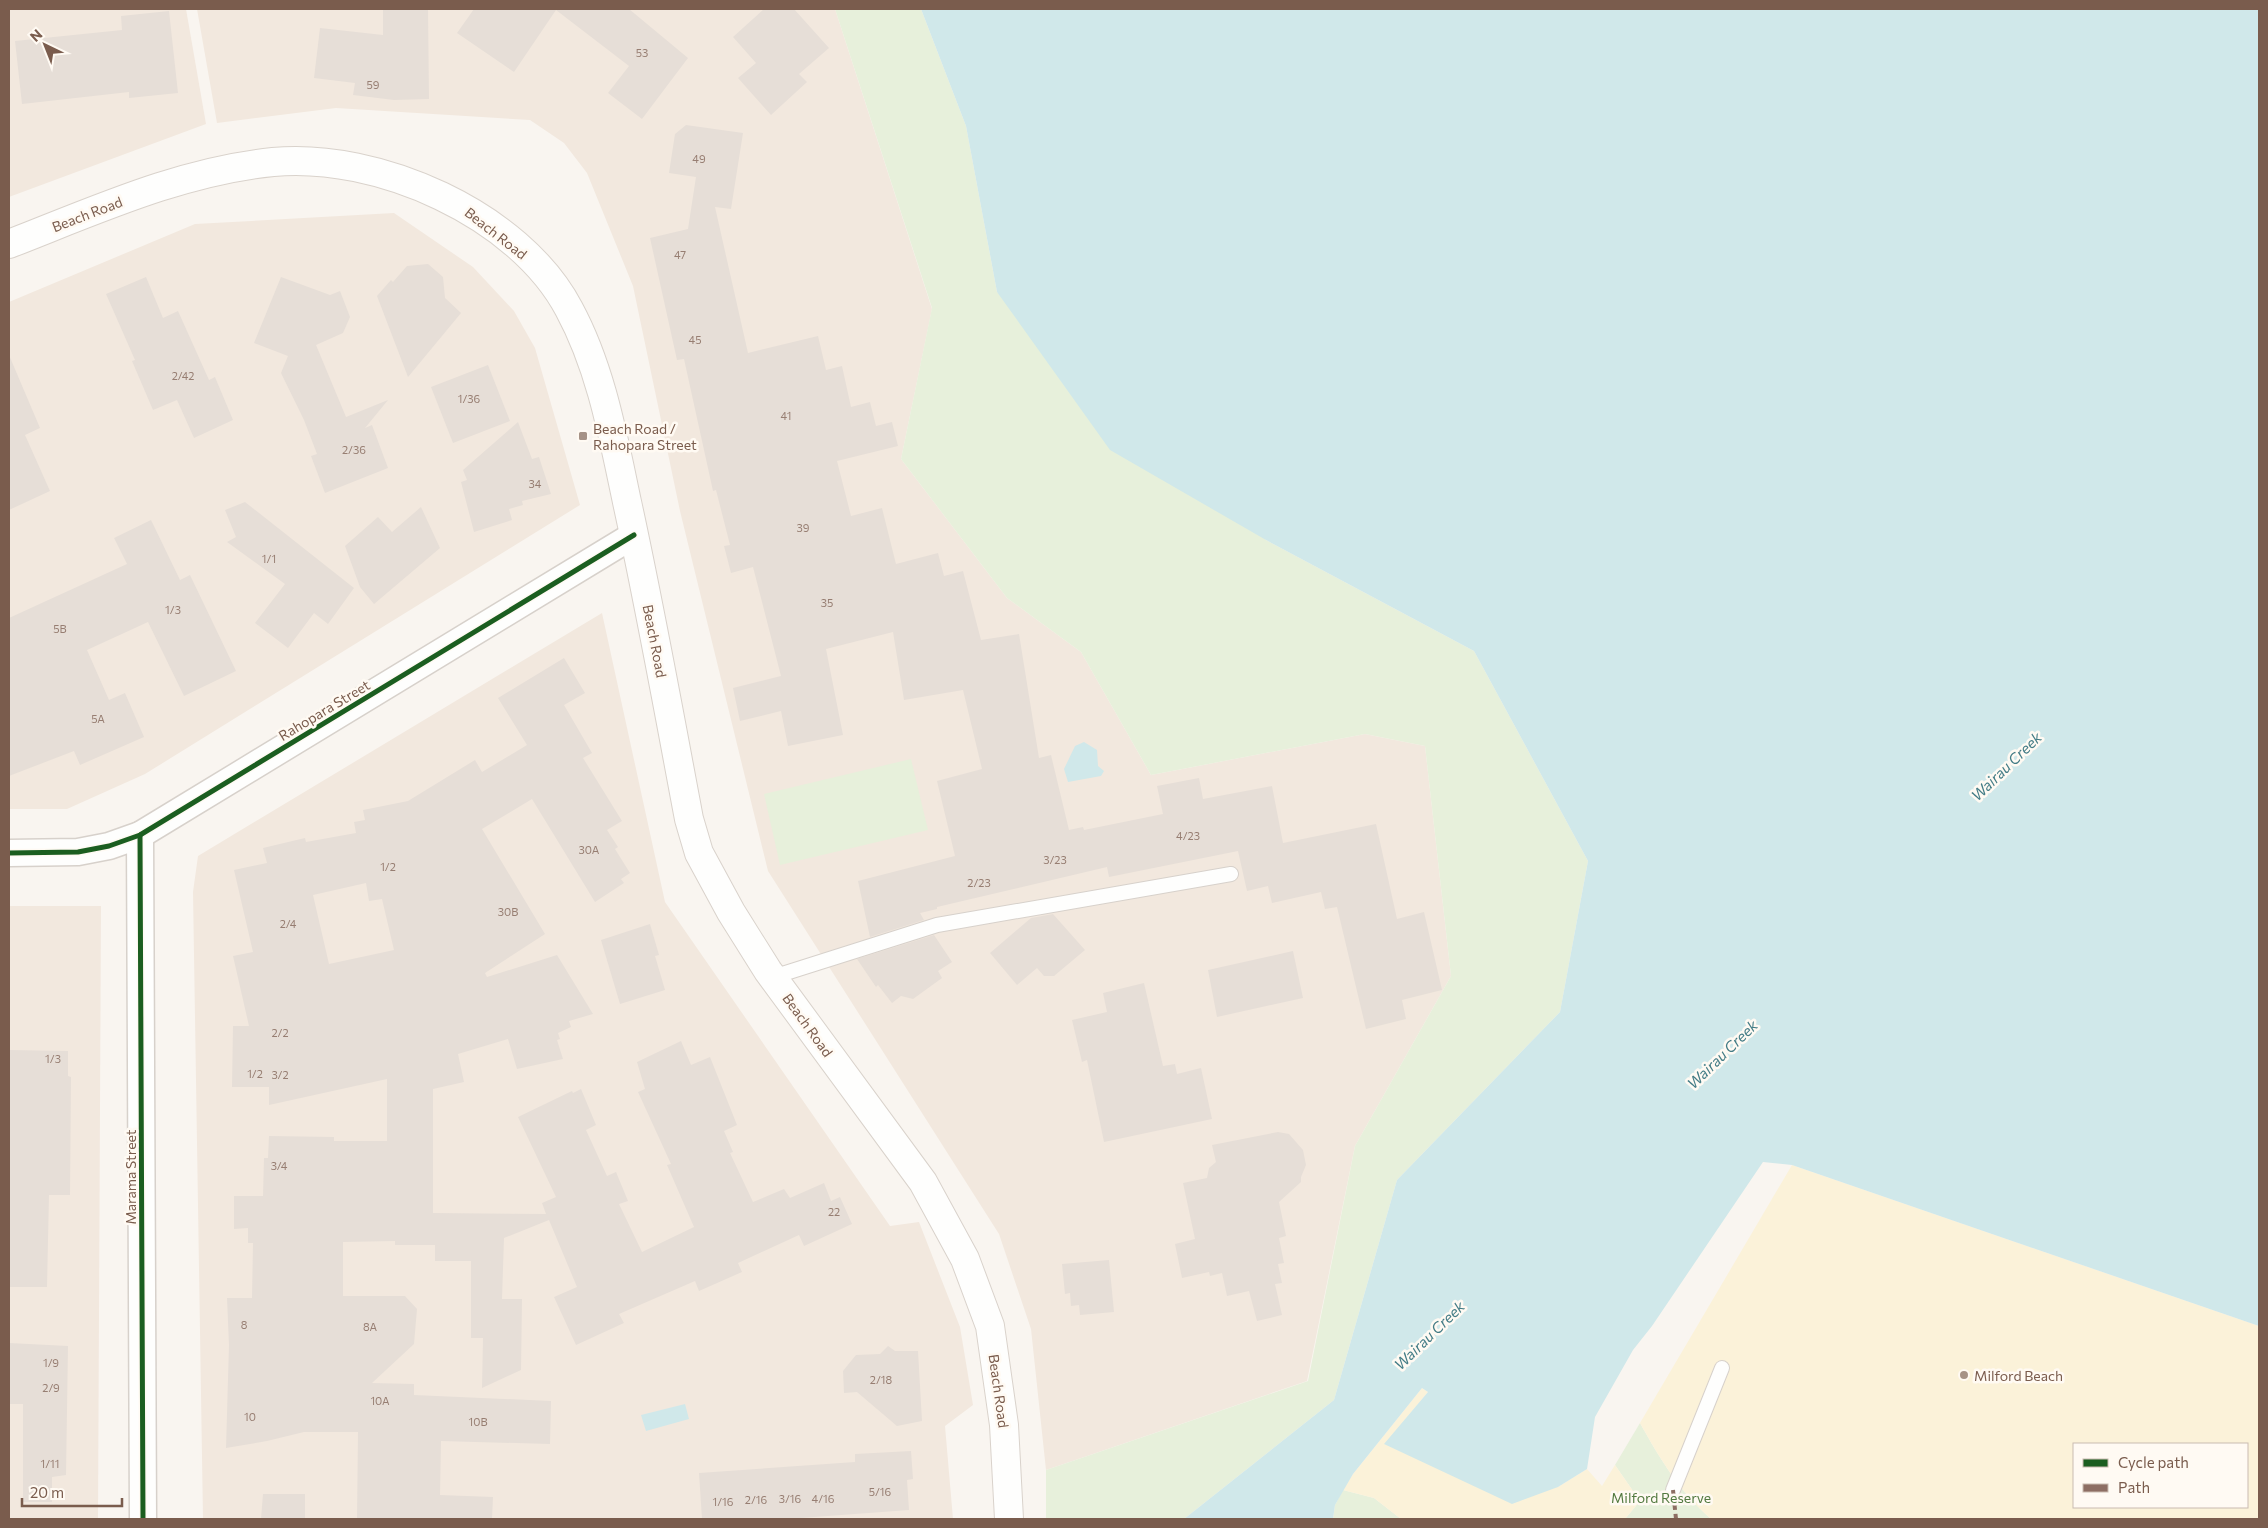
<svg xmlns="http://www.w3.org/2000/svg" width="2268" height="1528" font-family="Commissioner,sans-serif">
<rect width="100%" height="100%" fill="#f9f5f0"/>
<g fill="#f2e8de">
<path d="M 9,9 L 186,9 L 206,124 L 9,197 Z"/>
<path d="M 197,9 L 835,9 L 932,309 L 901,459 L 1007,598 L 1081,652 L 1151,775 L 1365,734 L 1425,746 L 1451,976 L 1355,1146 L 1307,1381 L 1046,1470 L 1031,1329 L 999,1234 L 768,871 L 680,511 L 633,286 L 587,173 L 564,143 L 530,120 L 336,108 L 217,123 Z"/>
<path d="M 394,213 L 473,267 L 514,311 L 535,348 L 580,505 L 145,774 L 67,809 L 9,809 L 9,302 L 195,224 Z"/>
<path d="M 602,613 L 665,902 L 890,1226 L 919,1222 L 960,1327 L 973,1405 L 945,1426 L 953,1519 L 203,1519 L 193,892 L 198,856 Z"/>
<path d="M 9,906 L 101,906 L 98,1519 L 9,1519 Z"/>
</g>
<g fill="#e7f0db">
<path d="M 835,9 L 921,9 L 966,126 L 997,292 L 1266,540 L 1474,651 L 1588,861 L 1560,1012 L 1397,1180 L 1334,1400 L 1184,1519 L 1046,1519 L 1046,1470 L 1308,1381 L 1355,1146 L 1451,976 L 1425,746 L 1365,734 L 1151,775 L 1081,652 L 1007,598 L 901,459 L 932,308 Z"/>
<path d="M 911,759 L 928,830 L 780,865 L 764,794 Z"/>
<path d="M 1640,1423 C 1660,1459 1680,1492 1711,1519 L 1625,1519 L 1640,1501 L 1615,1465 Z"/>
<path d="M 1343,1490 L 1374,1498 L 1401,1519 L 1333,1519 L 1335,1505 Z"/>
</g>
<g fill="#fbf2d9" fill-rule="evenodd">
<path d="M 1792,1165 L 2259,1326 L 2259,1519 L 1711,1519 C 1680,1492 1660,1459 1640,1423 ZM 2074,1444 L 2247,1444 L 2247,1507 L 2074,1507 Z"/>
<path d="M 1422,1388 L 1428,1392 L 1385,1444 L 1558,1487 L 1587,1469 L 1602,1486 L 1615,1465 L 1640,1501 L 1625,1519 L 1401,1519 L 1374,1498 L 1343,1490 L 1353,1474 Z"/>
</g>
<g fill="#d0e8ea">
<path d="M 921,9 L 2259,9 L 2259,1326 L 1792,1165 L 1763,1162 L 1652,1326 L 1633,1350 L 1595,1417 L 1587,1469 L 1558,1487 L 1512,1504 L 1384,1444 L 1428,1392 L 1422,1388 L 1353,1474 L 1335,1505 L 1333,1519 L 1184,1519 L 1334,1400 L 1397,1180 L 1560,1012 L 1588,861 L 1474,651 L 1266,540 L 1110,450 L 997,292 L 966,126 Z"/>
<path d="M 1084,742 L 1097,750 L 1098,766 L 1104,771 L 1101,776 L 1068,782 L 1064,769 L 1075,746 Z"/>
<path d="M 685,1404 L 689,1419 L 646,1431 L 641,1415 Z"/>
</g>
<g fill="#e6ded7" fill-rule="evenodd">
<path d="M 383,9 L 428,9 L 429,99 L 394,100 L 353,95 L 355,83 L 314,78 L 320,28 L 383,35 Z"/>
<path d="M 474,9 L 629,9 L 688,58 L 642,119 L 608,93 L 629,66 L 556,10 L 514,72 L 457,33 Z"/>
<path d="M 764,9 L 794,9 L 829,48 L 799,74 L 807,82 L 771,115 L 738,78 L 756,63 L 733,37 Z"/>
<path d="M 169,11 L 178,93 L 129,98 L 129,92 L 22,104 L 15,41 L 122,30 L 121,16 Z"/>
<path d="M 686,125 L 743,133 L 731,209 L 715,207 L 748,353 L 818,336 L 826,370 L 842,366 L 851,407 L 870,402 L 876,426 L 892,422 L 898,446 L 837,461 L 851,516 L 882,508 L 896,564 L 938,553 L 944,576 L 963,571 L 981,640 L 1019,634 L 1039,758 L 1051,755 L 1069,830 L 1083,827 L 1084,830 L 1163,814 L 1157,786 L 1199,778 L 1203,799 L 1272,786 L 1283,843 L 1376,824 L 1397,919 L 1424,912 L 1442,990 L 1402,1000 L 1406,1019 L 1366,1029 L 1337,907 L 1325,909 L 1321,892 L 1272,903 L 1268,886 L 1247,891 L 1238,851 L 1109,877 L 1107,867 L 937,907 L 937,909 L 920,913 L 924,920 L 870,937 L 858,881 L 955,856 L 937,781 L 982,769 L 963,690 L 904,700 L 893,632 L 826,649 L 843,735 L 788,746 L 781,711 L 740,721 L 733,688 L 781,676 L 753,567 L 731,573 L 724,546 L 730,545 L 716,490 L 713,491 L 684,359 L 677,360 L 650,238 L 688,229 L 696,177 L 669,173 L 675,134 Z"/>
<path d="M 428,264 L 443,277 L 445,298 L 461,313 L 408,377 L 377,296 L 391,280 L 393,282 L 407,266 Z"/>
<path d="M 146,277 L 163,318 L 178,311 L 209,380 L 215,377 L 233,420 L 194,438 L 177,400 L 153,410 L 132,361 L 135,360 L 106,294 Z"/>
<path d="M 281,277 L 330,295 L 340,291 L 350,317 L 343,333 L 316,345 L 346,417 L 388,400 L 365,428 L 372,425 L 388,468 L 325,493 L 311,456 L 317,454 L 304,420 L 281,373 L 288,356 L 254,343 Z"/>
<path d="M 9,355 L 40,428 L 25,435 L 50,491 L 9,510 Z"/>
<path d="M 488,365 L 510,421 L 453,443 L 431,387 Z"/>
<path d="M 518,422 L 532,459 L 539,457 L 551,494 L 522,501 L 523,505 L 509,509 L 512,520 L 474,532 L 461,482 L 467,480 L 463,470 Z"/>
<path d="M 245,502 L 354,588 L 328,624 L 314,613 L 288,648 L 255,623 L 285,584 L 227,542 L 236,537 L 225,510 Z"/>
<path d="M 421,507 L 440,548 L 374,604 L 360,587 L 345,546 L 378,517 L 392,532 Z"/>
<path d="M 151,520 L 180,580 L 190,575 L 236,671 L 184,696 L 148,622 L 87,650 L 109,700 L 125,693 L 144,737 L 80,765 L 74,751 L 9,776 L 9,618 L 127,564 L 114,538 Z"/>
<path d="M 564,658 L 585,693 L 564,705 L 592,753 L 583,758 L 622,821 L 607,830 L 618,847 L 615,849 L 630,873 L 621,879 L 624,883 L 595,902 L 532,799 L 482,829 L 545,934 L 485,973 L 487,977 L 557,955 L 593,1014 L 569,1021 L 571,1027 L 558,1033 L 560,1039 L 557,1040 L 563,1059 L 517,1069 L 508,1039 L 458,1054 L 464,1082 L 433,1089 L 433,1213 L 546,1214 L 542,1203 L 556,1197 L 518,1117 L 572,1091 L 573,1093 L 581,1089 L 596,1125 L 586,1130 L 607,1176 L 616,1172 L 628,1201 L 619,1204 L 642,1252 L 694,1227 L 667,1165 L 671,1164 L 638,1092 L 645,1089 L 637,1062 L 681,1041 L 691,1065 L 710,1057 L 737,1125 L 724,1131 L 733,1152 L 730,1153 L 753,1202 L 784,1189 L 790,1198 L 824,1183 L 831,1201 L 840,1197 L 852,1224 L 804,1246 L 799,1235 L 738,1263 L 742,1272 L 699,1291 L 695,1281 L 619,1314 L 624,1323 L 576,1345 L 554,1297 L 577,1287 L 549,1220 L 504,1238 L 502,1299 L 522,1299 L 521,1370 L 482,1388 L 483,1338 L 471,1338 L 471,1261 L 435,1261 L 435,1245 L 395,1245 L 395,1241 L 343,1242 L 343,1296 L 405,1296 L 417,1309 L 414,1344 L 372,1383 L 414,1384 L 414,1395 L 551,1401 L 550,1444 L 441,1441 L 440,1495 L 493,1497 L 492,1519 L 357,1519 L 358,1432 L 304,1432 L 267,1441 L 226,1448 L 229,1345 L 227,1298 L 252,1298 L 253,1243 L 248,1243 L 248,1228 L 234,1229 L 234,1196 L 263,1196 L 264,1158 L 268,1158 L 269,1136 L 334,1137 L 334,1141 L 387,1141 L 387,1079 L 269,1105 L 269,1087 L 232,1087 L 233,1026 L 249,1026 L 233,956 L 253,952 L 234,870 L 267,863 L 263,848 L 305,838 L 306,842 L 356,833 L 354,822 L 365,820 L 363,810 L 408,801 L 475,760 L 482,772 L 527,745 L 498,698 ZM 366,883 L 369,901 L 382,899 L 394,950 L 329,964 L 313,895 Z"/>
<path d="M 1053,914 L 1085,950 L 1054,976 L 1044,976 L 1037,968 L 1017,985 L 990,953 L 1031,918 Z"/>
<path d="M 650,924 L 659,955 L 655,956 L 665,990 L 620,1004 L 601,940 Z"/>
<path d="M 934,935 L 952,962 L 938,971 L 942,978 L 913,999 L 901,996 L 892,1003 L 878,985 L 876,987 L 857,959 Z"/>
<path d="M 1293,951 L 1303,998 L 1217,1017 L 1208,970 Z"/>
<path d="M 1144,983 L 1163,1066 L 1175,1064 L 1177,1074 L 1201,1068 L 1212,1119 L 1104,1142 L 1087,1060 L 1082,1062 L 1072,1020 L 1107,1012 L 1103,993 Z"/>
<path d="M 9,1050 L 68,1051 L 68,1076 L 71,1077 L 70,1195 L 49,1195 L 47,1287 L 9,1287 Z"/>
<path d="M 1278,1132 L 1289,1134 L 1303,1150 L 1306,1165 L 1301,1177 L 1301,1182 L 1279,1202 L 1286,1236 L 1279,1238 L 1284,1263 L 1278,1264 L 1282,1283 L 1275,1284 L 1282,1315 L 1257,1321 L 1249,1291 L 1227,1296 L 1222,1273 L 1210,1276 L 1209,1272 L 1182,1278 L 1175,1244 L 1195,1239 L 1183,1183 L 1207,1178 L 1209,1168 L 1216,1162 L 1212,1145 Z"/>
<path d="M 1109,1260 L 1114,1312 L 1080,1315 L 1079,1305 L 1071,1306 L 1070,1293 L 1065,1294 L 1062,1264 Z"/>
<path d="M 9,1343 L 68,1346 L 66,1475 L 52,1477 L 52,1502 L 23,1502 L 23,1404 L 9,1404 Z"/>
<path d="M 888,1346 L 895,1351 L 918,1351 L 922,1421 L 897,1426 L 857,1392 L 844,1393 L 843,1371 L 856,1355 L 880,1354 Z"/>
<path d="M 911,1451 L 913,1479 L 907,1480 L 909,1510 L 787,1519 L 702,1519 L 699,1473 L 855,1462 L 855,1454 Z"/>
<path d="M 263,1494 L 305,1494 L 305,1519 L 261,1519 Z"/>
</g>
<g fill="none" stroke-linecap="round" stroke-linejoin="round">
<defs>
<g id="lane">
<path d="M 773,977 L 937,925 L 1231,874"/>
<path d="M 1673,1490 L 1722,1368"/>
</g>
<g id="street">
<path d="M 140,835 L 143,1519"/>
<path d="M 9,853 L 78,852 L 109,846 L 140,835 L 634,535"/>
</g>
<path id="secondary" d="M 9,244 C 94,211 181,171 273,162 C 377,152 519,214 569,309 C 601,368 613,436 627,502 C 650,607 669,713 689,819 L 699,853 L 731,912 L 768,971 L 923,1182 L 965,1259 L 990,1326 L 1004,1425 L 1009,1519"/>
</defs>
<use href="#lane" stroke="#d7d1cb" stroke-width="16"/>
<use href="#street" stroke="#d7d1cb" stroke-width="29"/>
<use href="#secondary" stroke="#d9d2cb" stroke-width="30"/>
<use href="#lane" stroke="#fefefd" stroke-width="14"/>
<use href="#street" stroke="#fefefd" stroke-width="26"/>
<use href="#secondary" stroke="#fefefd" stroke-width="28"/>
<path stroke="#8d6e63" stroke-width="4" stroke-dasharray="8 4" stroke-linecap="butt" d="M 1673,1490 L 1676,1519"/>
<defs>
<g id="cycleway">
<path d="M 140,835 L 143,1519"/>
<path d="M 9,853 L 78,852 L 109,846 L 140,835 L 634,535"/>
</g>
</defs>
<use href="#cycleway" stroke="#fffaf3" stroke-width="8"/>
<use href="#cycleway" stroke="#1b5e20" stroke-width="5"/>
</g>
<g fill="#a69286" stroke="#fffaf3" stroke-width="2">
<rect x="578" y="431" width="10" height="10" rx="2.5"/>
<circle cx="1964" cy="1375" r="5"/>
</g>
<g text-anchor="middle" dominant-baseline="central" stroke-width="5" stroke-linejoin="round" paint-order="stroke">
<g font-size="11" fill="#977e72">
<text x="642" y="52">53</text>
<text x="373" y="84">59</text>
<text x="699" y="158">49</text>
<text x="680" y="254">47</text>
<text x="695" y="339">45</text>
<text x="183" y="375">2/42</text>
<text x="469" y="398">1/36</text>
<text x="786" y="415">41</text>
<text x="354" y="449">2/36</text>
<text x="535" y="483">34</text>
<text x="803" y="527">39</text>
<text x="269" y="558">1/1</text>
<text x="827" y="602">35</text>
<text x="173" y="609">1/3</text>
<text x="60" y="628">5B</text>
<text x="98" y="718">5A</text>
<text x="1188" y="835">4/23</text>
<text x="589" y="849">30A</text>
<text x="1055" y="859">3/23</text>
<text x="388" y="866">1/2</text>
<text x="979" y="882">2/23</text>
<text x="508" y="911">30B</text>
<text x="288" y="923">2/4</text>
<text x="280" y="1032">2/2</text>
<text x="53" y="1058">1/3</text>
<text x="255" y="1073">1/2</text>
<text x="280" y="1074">3/2</text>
<text x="279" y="1165">3/4</text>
<text x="834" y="1211">22</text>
<text x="244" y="1324">8</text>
<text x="370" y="1326">8A</text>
<text x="51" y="1362">1/9</text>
<text x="881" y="1379">2/18</text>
<text x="51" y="1387">2/9</text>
<text x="380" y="1400">10A</text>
<text x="250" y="1416">10</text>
<text x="478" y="1421">10B</text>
<text x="50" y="1463">1/11</text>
<text x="880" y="1491">5/16</text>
<text x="790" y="1498">3/16</text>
<text x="823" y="1498">4/16</text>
<text x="756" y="1499">2/16</text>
<text x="723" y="1501">1/16</text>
</g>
<g font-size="14" fill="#7a5c4d" stroke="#fffaf3">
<text transform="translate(87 214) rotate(-21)">Beach Road</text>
<text transform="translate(496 233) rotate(38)">Beach Road</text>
<text transform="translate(655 641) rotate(79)">Beach Road</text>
<text transform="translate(324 710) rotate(-31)">Rahopara Street</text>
<text transform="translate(808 1025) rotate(54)">Beach Road</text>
<text transform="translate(130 1177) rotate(-90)">Marama Street</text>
<text transform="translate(999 1391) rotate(82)">Beach Road</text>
</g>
<g font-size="14" fill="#7a5c4d" stroke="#fffaf3" text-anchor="start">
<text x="593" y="428">Beach Road /<tspan x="593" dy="16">Rahopara Street</tspan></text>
<text x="1974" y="1375">Milford Beach</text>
</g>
<g font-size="14" fill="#537a41" stroke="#fffaf3">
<text x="1661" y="1497">Milford Reserve</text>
</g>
<g font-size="15" font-style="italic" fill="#437c86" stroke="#fffaf3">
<text transform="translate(2006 766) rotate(-44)">Wairau Creek</text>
<text transform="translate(1722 1054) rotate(-44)">Wairau Creek</text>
<text transform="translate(1429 1335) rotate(-44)">Wairau Creek</text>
</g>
</g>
<rect width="2268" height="1528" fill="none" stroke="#7a5c4d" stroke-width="20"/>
<rect x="2073" y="1443" width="175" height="65" fill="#fffaf3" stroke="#cabbb1"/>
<rect x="2083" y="1459" width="25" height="8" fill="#1b5e20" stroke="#cabbb1"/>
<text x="2118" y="1468" font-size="15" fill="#7a5c4d">Cycle path</text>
<rect x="2083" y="1484" width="25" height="8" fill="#8d6e63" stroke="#cabbb1"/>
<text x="2118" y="1493" font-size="15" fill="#7a5c4d">Path</text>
<g transform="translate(45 45) rotate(317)" stroke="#fffaf3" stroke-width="4" paint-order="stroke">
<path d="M0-4L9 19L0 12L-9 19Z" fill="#7a5c4d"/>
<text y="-8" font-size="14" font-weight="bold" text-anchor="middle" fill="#7a5c4d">N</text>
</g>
<path d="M22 1498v8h100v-8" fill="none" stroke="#7a5c4d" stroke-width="2.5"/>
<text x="30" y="1498" font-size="15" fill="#7a5c4d" stroke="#fffaf3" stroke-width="4" paint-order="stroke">20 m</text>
</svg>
